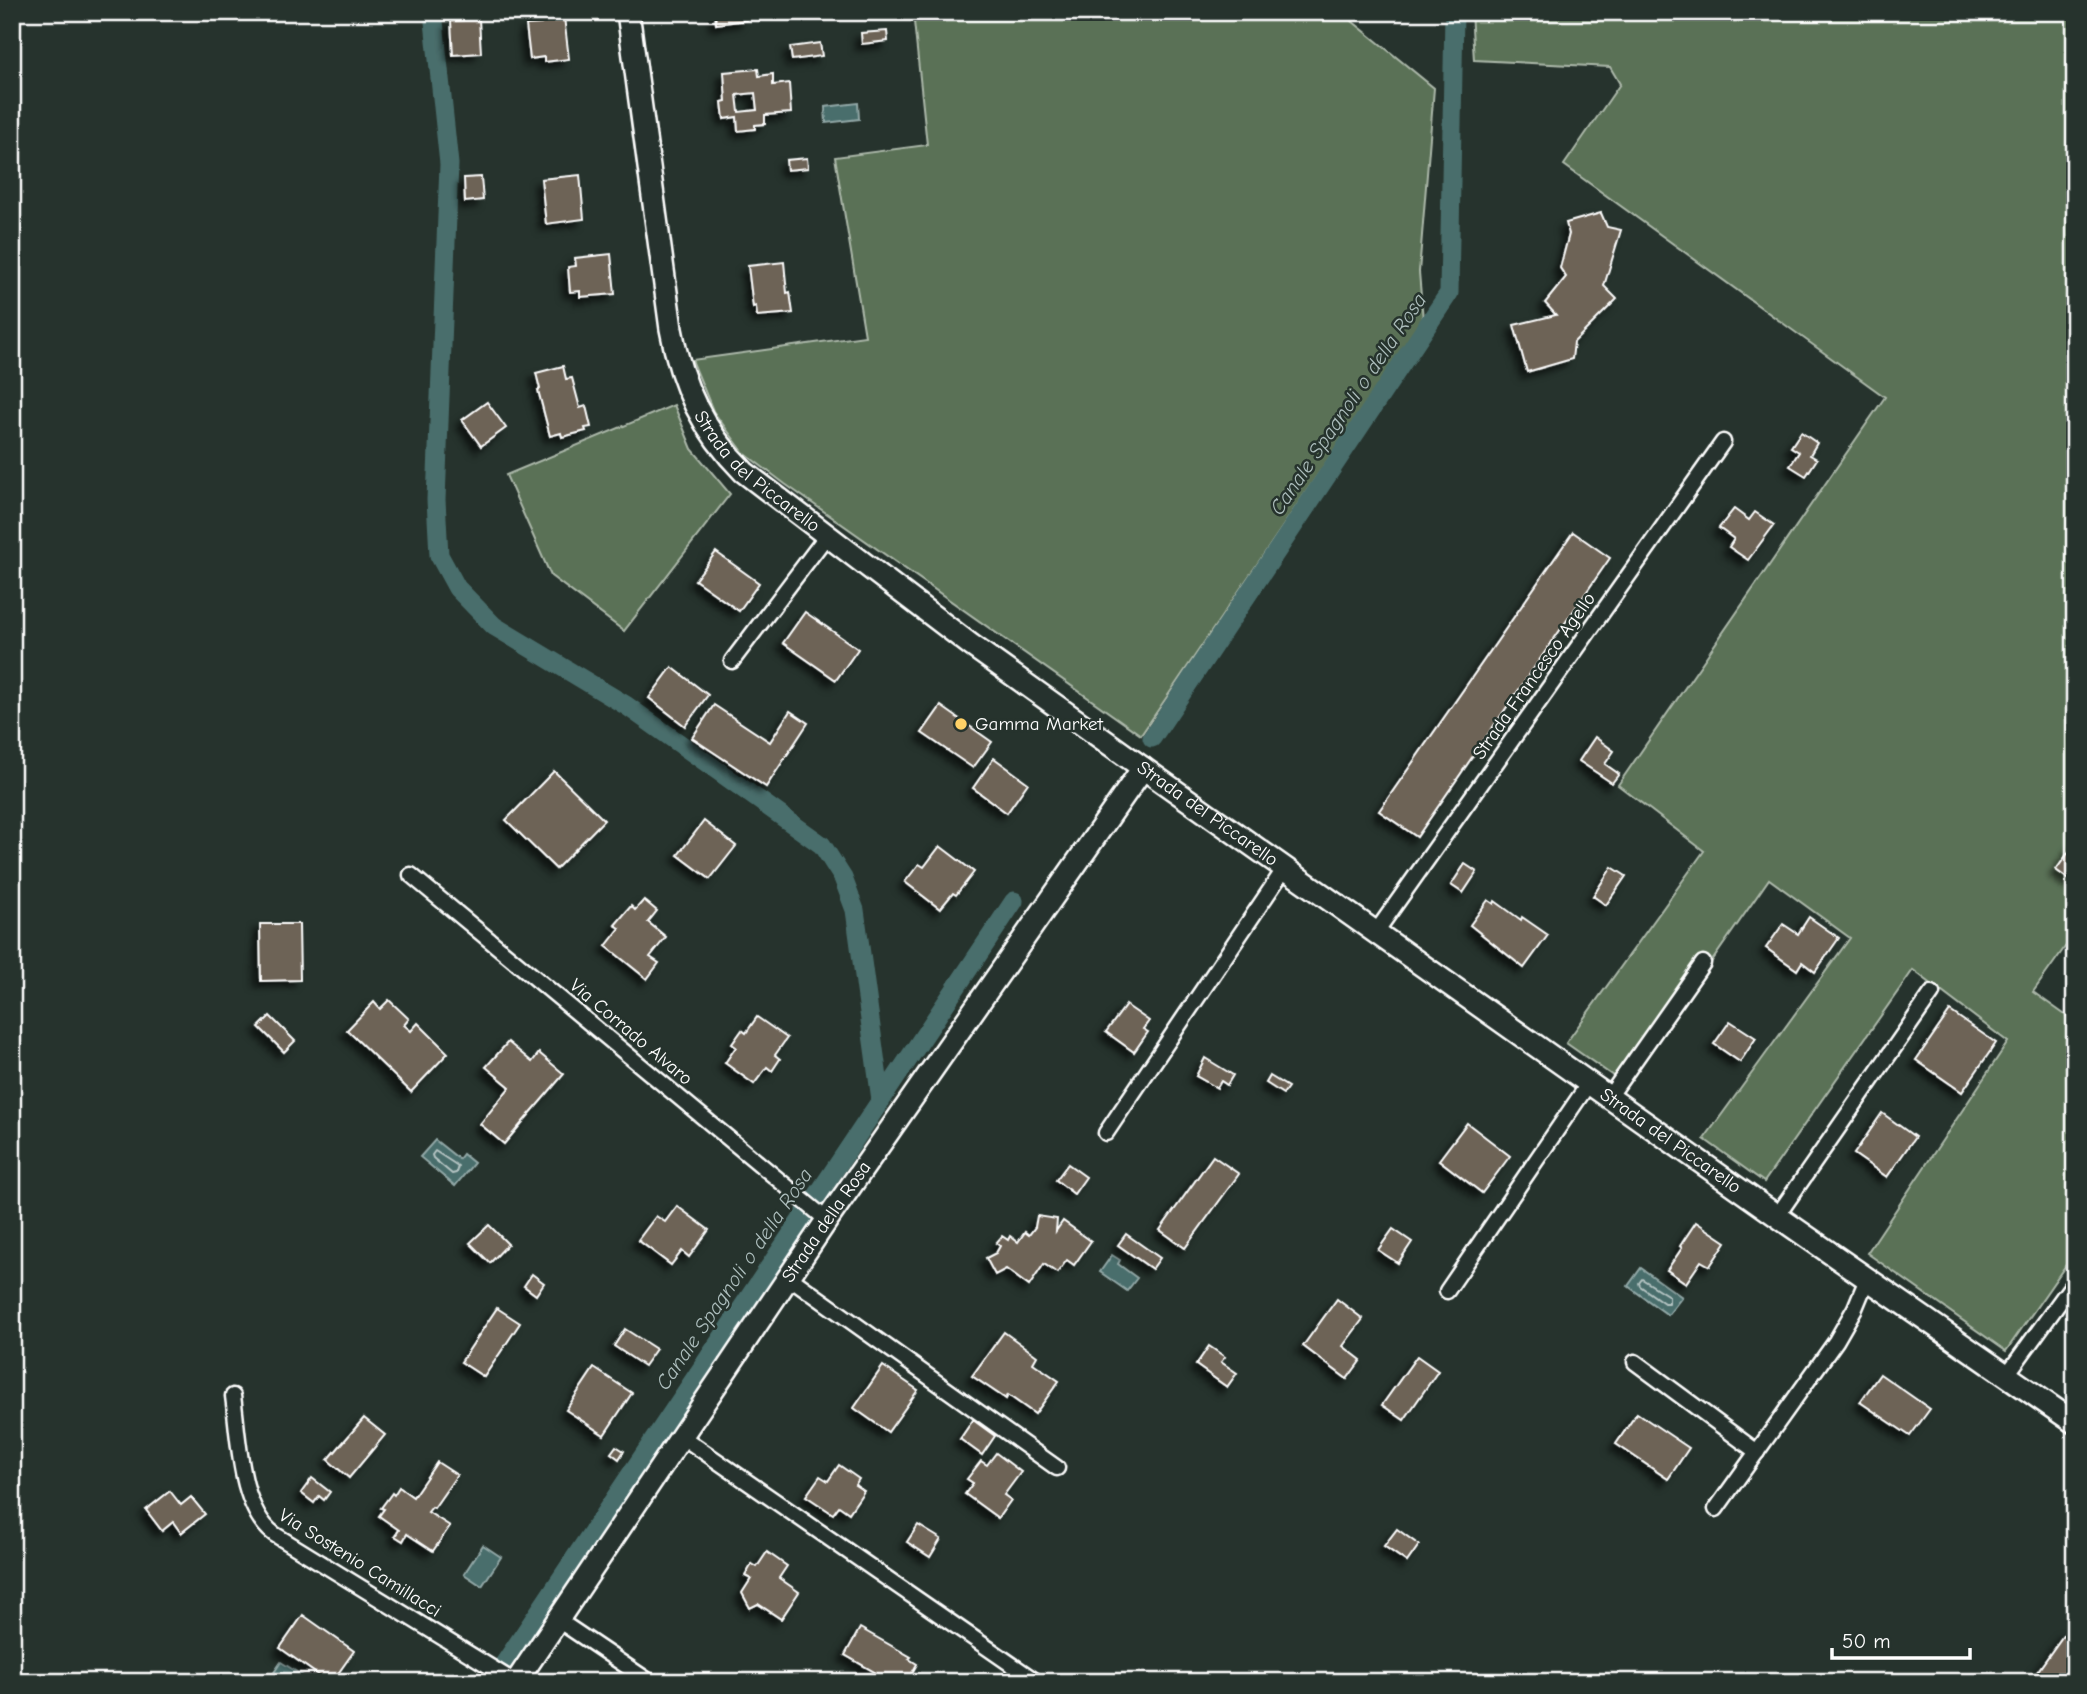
<svg xmlns="http://www.w3.org/2000/svg" width="2087" height="1694" font-family="'Comic Neue',sans-serif">
<defs>
<filter id="shadow"><feDropShadow dx="-6" dy="6" stdDeviation="3.5" flood-color="#0009"/></filter>
</defs>
<rect width="100%" height="100%" fill="#26332d"/>
<filter id="ink" filterUnits="userSpaceOnUse"><feTurbulence type="fractalNoise" baseFrequency=".0143" numOctaves="2"/><feDisplacementMap in="SourceGraphic" scale="14" xChannelSelector="R" yChannelSelector="G"/><feConvolveMatrix kernelMatrix="1 2 1 2 8 2 1 2 1" color-interpolation-filters="sRGB"/></filter>
<g filter="url(#ink)">
<g fill="#5a7156" stroke="#acb8aa" stroke-width="2">
<path d="M 913,12 L 1357,12 L 1352,21 L 1434,88 L 1419,272 L 1423,320 L 1141,735 L 785,484 L 744,453 L 713,411 L 692,360 L 865,336 L 835,157 L 927,145 Z"/>
<path d="M 1471,12 L 2075,12 L 2075,933 L 2033,992 L 2075,1022 L 2075,1252 L 2006,1351 L 1867,1253 L 2008,1042 L 1913,970 L 1764,1182 L 1704,1139 L 1850,938 L 1769,879 L 1626,1085 L 1566,1043 L 1704,851 L 1618,785 L 1885,397 L 1564,165 L 1620,84 L 1610,67 L 1474,60 Z"/>
<path d="M 674,405 L 692,449 L 730,494 L 624,631 L 551,576 L 506,475 Z"/>
</g>
<g fill="#496e6c" stroke="#92a8a7" stroke-width="2">
<path d="M 858,103 L 859,119 L 826,123 L 825,107 Z"/>
<path d="M 435,1140 L 459,1159 L 463,1154 L 474,1163 L 455,1186 L 420,1157 Z"/>
<path d="M 1112,1255 L 1120,1260 L 1118,1264 L 1137,1278 L 1127,1291 L 1100,1272 Z"/>
<path d="M 1641,1268 L 1682,1297 L 1668,1315 L 1628,1286 Z"/>
<path d="M 483,1545 L 501,1557 L 482,1586 L 464,1574 Z"/>
<path d="M 281,1662 L 305,1677 L 302,1682 L 285,1682 L 273,1674 Z"/>
</g>
<g fill="none" stroke-linecap="round" stroke-linejoin="round">
<g stroke="#b6c5c4" stroke-width="2">
<path d="M 435,1151 L 458,1166 L 456,1173 L 452,1174 L 433,1158 L 432,1155 Z"/>
<path d="M 1642,1279 L 1669,1296 L 1669,1303 L 1664,1303 L 1640,1286 L 1639,1283 Z"/>
</g>
<g stroke="#496e6c" stroke-width="19">
<path d="M 433,12 L 449,164 L 436,500 L 439,555 L 457,588 L 494,626 L 627,706 L 822,845 L 843,878 L 855,910 L 881,1100"/>
<path d="M 1152,738 L 1449,293 L 1454,12"/>
<path d="M 492,1682 L 1014,901"/>
</g>
</g>
<g fill="#6d6356" stroke="#fff" stroke-width="2" fill-rule="evenodd" filter="url(#shadow)">
<path d="M 715,12 L 746,12 L 747,20 L 716,24 Z"/>
<path d="M 564,17 L 569,59 L 544,62 L 544,57 L 530,59 L 526,25 L 541,24 L 540,20 Z"/>
<path d="M 479,19 L 481,53 L 453,55 L 451,21 Z"/>
<path d="M 887,31 L 888,41 L 862,44 L 861,33 Z"/>
<path d="M 820,43 L 822,56 L 792,60 L 790,47 Z"/>
<path d="M 758,69 L 759,76 L 773,74 L 773,85 L 789,83 L 791,113 L 765,115 L 765,124 L 755,125 L 755,129 L 738,131 L 737,117 L 724,119 L 722,102 L 726,101 L 724,72 ZM 755,93 L 757,110 L 739,112 L 737,95 Z"/>
<path d="M 807,158 L 808,168 L 787,170 L 786,160 Z"/>
<path d="M 580,175 L 584,219 L 546,224 L 541,179 Z"/>
<path d="M 481,177 L 483,200 L 465,202 L 464,178 Z"/>
<path d="M 1601,213 L 1607,227 L 1621,230 L 1604,286 L 1617,299 L 1574,342 L 1572,359 L 1527,372 L 1514,325 L 1556,315 L 1545,303 L 1566,277 L 1560,268 L 1569,234 L 1566,223 Z"/>
<path d="M 611,254 L 615,294 L 580,297 L 580,291 L 570,292 L 568,267 L 576,266 L 575,258 Z"/>
<path d="M 784,262 L 787,293 L 790,292 L 793,313 L 757,316 L 756,306 L 753,307 L 748,266 Z"/>
<path d="M 563,366 L 566,379 L 572,378 L 580,408 L 586,406 L 591,427 L 585,428 L 586,431 L 562,437 L 561,433 L 550,436 L 538,390 L 540,389 L 536,373 Z"/>
<path d="M 487,402 L 506,428 L 481,446 L 462,420 Z"/>
<path d="M 1801,432 L 1817,443 L 1810,455 L 1817,459 L 1806,476 L 1790,466 L 1799,452 L 1791,447 Z"/>
<path d="M 1734,509 L 1749,520 L 1755,512 L 1774,525 L 1748,560 L 1729,547 L 1734,539 L 1719,528 Z"/>
<path d="M 1573,532 L 1610,558 L 1417,837 L 1379,811 Z"/>
<path d="M 716,552 L 759,583 L 739,611 L 695,580 Z"/>
<path d="M 805,612 L 858,649 L 836,680 L 783,643 Z"/>
<path d="M 672,667 L 708,695 L 685,726 L 649,698 Z"/>
<path d="M 714,705 L 770,742 L 790,711 L 808,723 L 766,787 L 692,738 Z"/>
<path d="M 941,706 L 992,742 L 973,768 L 922,733 Z"/>
<path d="M 1595,737 L 1614,751 L 1605,764 L 1619,774 L 1612,783 L 1579,761 Z"/>
<path d="M 994,758 L 1028,783 L 1007,813 L 973,788 Z"/>
<path d="M 554,771 L 604,820 L 556,869 L 506,820 Z"/>
<path d="M 704,821 L 736,846 L 710,879 L 678,855 Z"/>
<path d="M 2075,843 L 2075,884 L 2056,870 Z"/>
<path d="M 940,846 L 974,872 L 956,895 L 953,893 L 940,909 L 905,882 L 919,864 L 924,867 Z"/>
<path d="M 1465,864 L 1477,872 L 1463,893 L 1451,885 Z"/>
<path d="M 1612,867 L 1626,876 L 1606,905 L 1593,896 Z"/>
<path d="M 644,900 L 657,911 L 648,922 L 666,937 L 650,957 L 659,963 L 647,979 L 606,946 L 620,928 L 615,925 L 631,906 L 635,910 Z"/>
<path d="M 1488,900 L 1494,904 L 1495,901 L 1521,920 L 1522,917 L 1548,935 L 1524,968 L 1470,925 Z"/>
<path d="M 1809,917 L 1839,938 L 1815,972 L 1802,962 L 1797,970 L 1766,948 L 1783,924 L 1798,934 Z"/>
<path d="M 260,924 L 299,924 L 300,980 L 261,981 Z"/>
<path d="M 389,1000 L 409,1019 L 404,1025 L 411,1031 L 418,1023 L 448,1053 L 411,1092 L 347,1030 L 374,1002 L 380,1009 Z"/>
<path d="M 1126,1005 L 1149,1021 L 1143,1029 L 1148,1032 L 1134,1052 L 1106,1032 Z"/>
<path d="M 1950,1011 L 1996,1043 L 1962,1092 L 1916,1060 Z"/>
<path d="M 270,1016 L 295,1041 L 284,1052 L 259,1027 Z"/>
<path d="M 757,1017 L 787,1038 L 775,1055 L 780,1059 L 772,1071 L 767,1067 L 754,1084 L 725,1063 L 736,1047 L 732,1044 L 742,1030 L 746,1033 Z"/>
<path d="M 1730,1021 L 1756,1038 L 1740,1062 L 1714,1044 Z"/>
<path d="M 508,1042 L 532,1062 L 539,1053 L 564,1074 L 504,1144 L 480,1124 L 510,1087 L 486,1067 Z"/>
<path d="M 1205,1058 L 1233,1075 L 1227,1085 L 1221,1081 L 1217,1088 L 1196,1076 Z"/>
<path d="M 1270,1076 L 1288,1087 L 1283,1094 L 1266,1083 Z"/>
<path d="M 1882,1113 L 1915,1137 L 1887,1177 L 1854,1154 Z"/>
<path d="M 1467,1123 L 1510,1156 L 1482,1193 L 1439,1160 Z"/>
<path d="M 1213,1156 L 1239,1174 L 1185,1248 L 1160,1230 Z"/>
<path d="M 1068,1164 L 1086,1177 L 1074,1194 L 1056,1180 Z"/>
<path d="M 677,1206 L 709,1230 L 689,1257 L 682,1251 L 671,1265 L 638,1240 L 656,1216 L 665,1222 Z"/>
<path d="M 1037,1216 L 1057,1219 L 1056,1231 L 1063,1221 L 1091,1241 L 1074,1265 L 1067,1260 L 1057,1273 L 1044,1264 L 1029,1286 L 1006,1269 L 995,1275 L 986,1258 L 996,1253 L 1000,1246 L 996,1243 L 1002,1236 L 1008,1240 L 1010,1236 L 1018,1242 L 1025,1232 L 1029,1235 L 1035,1227 Z"/>
<path d="M 1696,1222 L 1726,1242 L 1710,1266 L 1701,1261 L 1686,1283 L 1667,1270 L 1682,1248 L 1680,1246 Z"/>
<path d="M 489,1225 L 508,1244 L 490,1263 L 470,1243 Z"/>
<path d="M 1393,1229 L 1412,1242 L 1398,1263 L 1378,1250 Z"/>
<path d="M 1126,1234 L 1160,1258 L 1152,1269 L 1118,1245 Z"/>
<path d="M 532,1274 L 544,1283 L 536,1295 L 524,1286 Z"/>
<path d="M 1337,1299 L 1363,1319 L 1343,1346 L 1361,1360 L 1347,1379 L 1303,1346 Z"/>
<path d="M 497,1308 L 520,1323 L 484,1377 L 461,1362 Z"/>
<path d="M 625,1329 L 656,1349 L 644,1366 L 614,1346 Z"/>
<path d="M 1004,1332 L 1037,1356 L 1033,1363 L 1059,1381 L 1035,1414 L 1008,1395 L 1006,1399 L 972,1376 Z"/>
<path d="M 1209,1346 L 1225,1357 L 1221,1362 L 1237,1373 L 1227,1387 L 1196,1365 Z"/>
<path d="M 1417,1356 L 1438,1371 L 1404,1420 L 1382,1405 Z"/>
<path d="M 883,1366 L 918,1390 L 888,1432 L 854,1408 Z"/>
<path d="M 594,1368 L 632,1393 L 604,1435 L 566,1410 Z"/>
<path d="M 1880,1374 L 1930,1409 L 1910,1436 L 1860,1402 Z"/>
<path d="M 1637,1413 L 1689,1448 L 1668,1479 L 1616,1444 Z"/>
<path d="M 364,1418 L 385,1435 L 349,1478 L 328,1460 Z"/>
<path d="M 973,1420 L 995,1436 L 982,1455 L 960,1439 Z"/>
<path d="M 616,1446 L 624,1451 L 619,1459 L 611,1453 Z"/>
<path d="M 996,1453 L 1021,1472 L 1004,1495 L 1011,1500 L 998,1518 L 965,1494 L 973,1483 L 967,1479 L 981,1461 L 987,1465 Z"/>
<path d="M 437,1462 L 457,1475 L 434,1508 L 432,1507 L 428,1512 L 450,1526 L 433,1551 L 407,1534 L 403,1541 L 395,1536 L 399,1530 L 379,1516 L 384,1509 L 381,1508 L 392,1493 L 394,1495 L 399,1487 L 413,1497 Z"/>
<path d="M 839,1465 L 859,1479 L 855,1485 L 864,1491 L 849,1513 L 839,1506 L 833,1514 L 806,1496 L 820,1476 L 828,1481 Z"/>
<path d="M 312,1478 L 330,1492 L 324,1500 L 319,1496 L 314,1503 L 301,1493 Z"/>
<path d="M 170,1491 L 181,1505 L 191,1497 L 205,1514 L 181,1533 L 173,1522 L 162,1531 L 146,1510 Z"/>
<path d="M 918,1525 L 941,1539 L 930,1557 L 907,1542 Z"/>
<path d="M 1397,1529 L 1419,1545 L 1407,1562 L 1384,1546 Z"/>
<path d="M 767,1552 L 787,1566 L 779,1578 L 799,1592 L 781,1619 L 758,1604 L 750,1608 L 742,1593 L 751,1579 L 745,1576 L 752,1564 L 757,1567 Z"/>
<path d="M 303,1615 L 354,1651 L 332,1682 L 328,1682 L 280,1648 Z"/>
<path d="M 860,1628 L 911,1657 L 909,1659 L 917,1664 L 907,1682 L 892,1682 L 845,1655 Z"/>
<path d="M 2067,1630 L 2075,1636 L 2075,1682 L 2030,1682 Z"/>
</g>
<g fill="none" stroke-linecap="round" stroke-linejoin="round">
<defs>
<g id="street">
<path d="M 732,661 L 828,534"/>
<path d="M 411,875 L 827,1220"/>
<path d="M 1376,932 L 1723,442"/>
<path d="M 1609,1097 L 1703,963"/>
<path d="M 1106,1133 L 1285,868"/>
<path d="M 1777,1216 L 1932,993"/>
<path d="M 789,1277 L 1057,1468"/>
<path d="M 1447,1291 L 1589,1083"/>
<path d="M 1635,1362 L 1757,1452"/>
<path d="M 2006,1376 L 2075,1281"/>
<path d="M 233,1396 C 239,1438 239,1507 274,1534 L 515,1682"/>
<path d="M 681,1436 L 1037,1682"/>
<path d="M 1716,1509 L 1836,1341 L 1855,1308 L 1867,1279"/>
<path d="M 558,1620 L 650,1682"/>
</g>
<g id="secondary">
<path id="s1" d="M 628,12 L 671,329 C 681,385 703,431 744,472 L 971,645 L 1143,768 L 1777,1216 L 2075,1423"/>
<path id="s2" d="M 516,1682 L 827,1220 L 1143,768"/>
</g>
</defs>
<use href="#street" stroke="#fff" stroke-width="19"/>
<use href="#secondary" stroke="#fff" stroke-width="26"/>
<use href="#street" stroke="#26332d" stroke-width="14"/>
<use href="#secondary" stroke="#26332d" stroke-width="21"/>
</g>
</g>
<circle fill="#ffd166" stroke="#26332d" stroke-width="2.5" cx="961" cy="724" r="7"/>
<g text-anchor="middle" dominant-baseline="central" stroke-width="5" stroke-linejoin="round" paint-order="stroke">
<g font-size="19" fill="#fff" stroke="#26332d">
<text stroke="none"><textPath href="#s1" startOffset="492">Strada del Piccarello</textPath></text>
<text transform="translate(1534 676) rotate(-55)">Strada Francesco Agello</text>
<text stroke="none"><textPath href="#s1" startOffset="1059">Strada del Piccarello</textPath></text>
<text transform="translate(631 1032) rotate(40)">Via Corrado Alvaro</text>
<text stroke="none"><textPath href="#s1" startOffset="1626">Strada del Piccarello</textPath></text>
<text stroke="none"><textPath href="#s2" startOffset="555">Strada della Rosa</textPath></text>
<text transform="translate(360 1563) rotate(32)">Via Sostenio Camillacci</text>
</g>
<g font-size="19" fill="#fff" stroke="#26332d" text-anchor="start">
<text x="975" y="724">Gamma Market</text>
</g>
<g font-size="21" font-style="italic" fill="#adbebd" stroke="#26332d">
<text transform="translate(1348 404) rotate(-56)">Canale Spagnoli o della Rosa</text>
<text transform="translate(734 1279) rotate(-56)">Canale Spagnoli o della Rosa</text>
</g>
</g>
<rect width="2087" height="1694" fill="none" stroke="#26332d" stroke-width="42"/>
<rect x="21" y="21" width="2045" height="1652" fill="none" stroke="#fff" stroke-width="2.5" filter="url(#ink)"/>
<path d="M1832 1648v10h138v-10" fill="none" stroke="#ffffff" stroke-width="3.5"/>
<text x="1842" y="1648" font-size="21" fill="#ffffff" stroke="#26332d" stroke-width="5" paint-order="stroke">50 m</text>
</svg>
